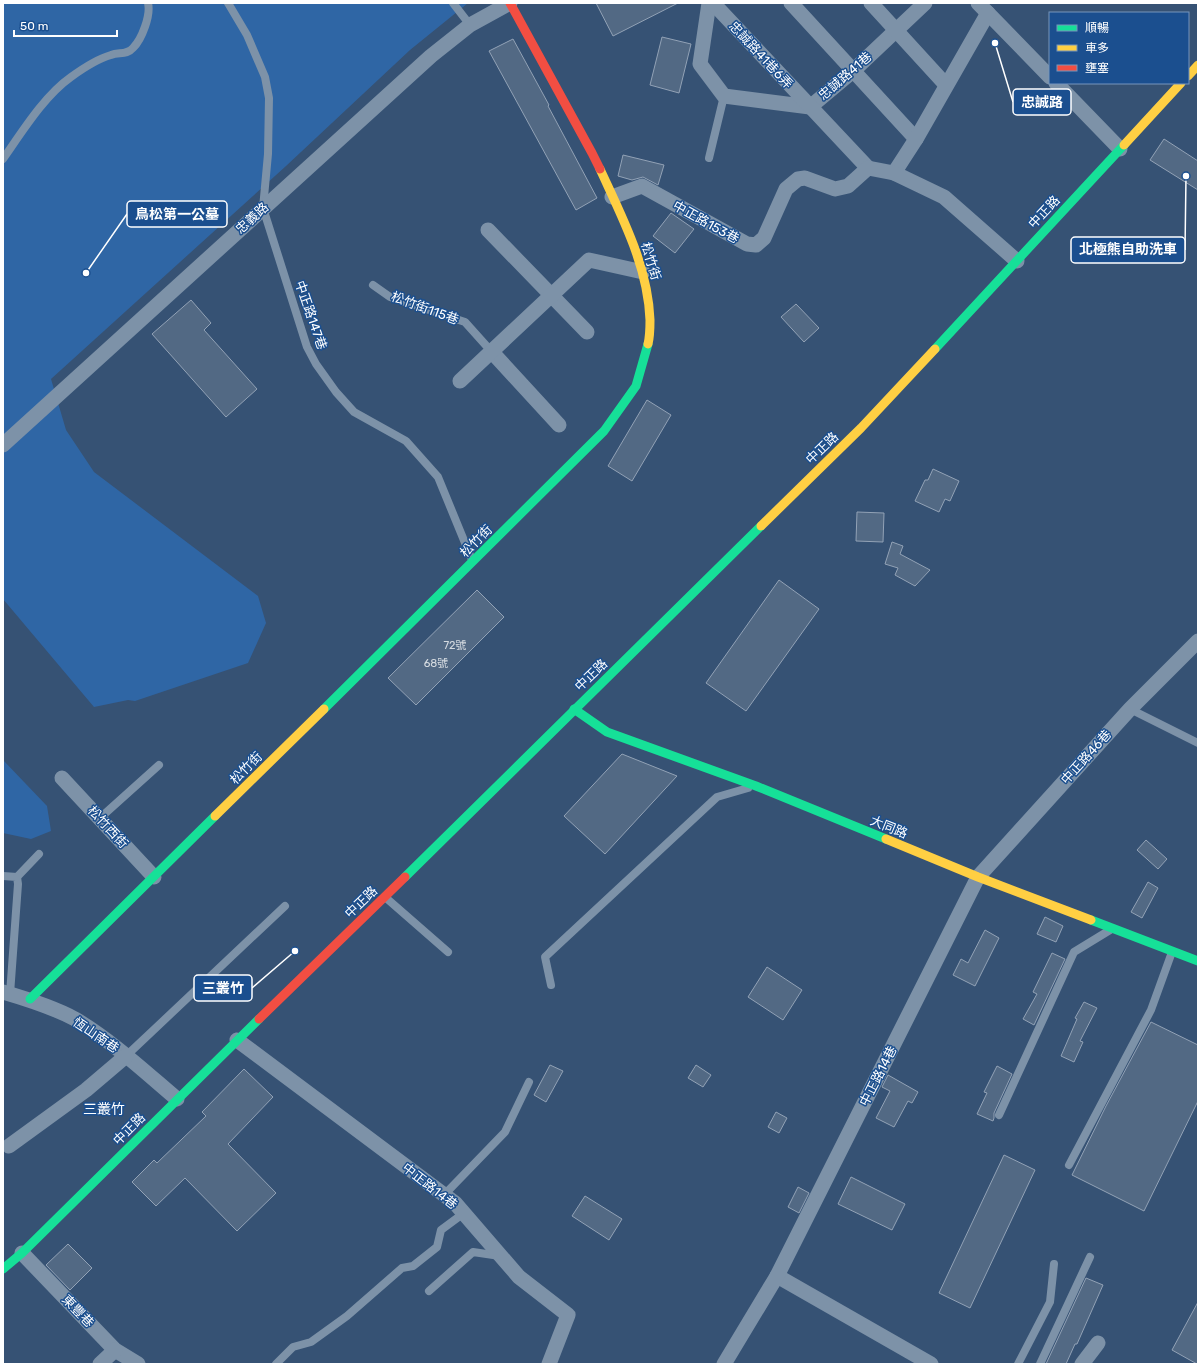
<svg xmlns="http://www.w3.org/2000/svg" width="1201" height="1367" font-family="Rubik,'Noto Sans TC',sans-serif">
<rect width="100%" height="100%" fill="#365274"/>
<g fill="#2f66a5">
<path d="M 3,3 L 468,3 L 410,50 L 286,166 L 51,379 L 66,430 L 94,472 L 258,596 L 266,623 L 248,663 L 135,701 L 128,700 L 94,707 L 3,599 Z"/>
<path d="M 3,760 L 47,806 L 51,831 L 31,839 L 3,833 Z"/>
</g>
<g fill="#526984" stroke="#92a2b6">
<path d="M 596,3 L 678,3 L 613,36 Z"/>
<path d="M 662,37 L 691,44 L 679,93 L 650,85 Z"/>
<path d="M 513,39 L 549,105 L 548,106 L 597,198 L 576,210 L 489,51 Z"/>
<path d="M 1164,139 L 1198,161 L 1198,190 L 1150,160 Z"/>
<path d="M 623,155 L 664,165 L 658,185 L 643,177 L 632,180 L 618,176 Z"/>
<path d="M 671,213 L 694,229 L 675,253 L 653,236 Z"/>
<path d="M 191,300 L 211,323 L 204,330 L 257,389 L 226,417 L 152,334 Z"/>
<path d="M 796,304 L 819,328 L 804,342 L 781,317 Z"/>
<path d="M 647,400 L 671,415 L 632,481 L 608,466 Z"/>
<path d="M 933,469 L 959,481 L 950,501 L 945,499 L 939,512 L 915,501 L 925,480 L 928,480 Z"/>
<path d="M 857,512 L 884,513 L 883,542 L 856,541 Z"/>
<path d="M 892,542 L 903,546 L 900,554 L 930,570 L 915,586 L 895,575 L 898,568 L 885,564 Z"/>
<path d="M 779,580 L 819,609 L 746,711 L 706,683 Z"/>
<path d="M 477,590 L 504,617 L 416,705 L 388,678 Z"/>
<path d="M 622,754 L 677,776 L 605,854 L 564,816 Z"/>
<path d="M 1146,840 L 1167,859 L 1158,869 L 1137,850 Z"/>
<path d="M 1148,882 L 1158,888 L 1142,918 L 1131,912 Z"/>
<path d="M 1045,917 L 1063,926 L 1056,942 L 1037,934 Z"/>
<path d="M 985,930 L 999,938 L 975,986 L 953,975 L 961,959 L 968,963 Z"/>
<path d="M 1052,953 L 1065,959 L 1034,1025 L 1023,1019 L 1037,994 L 1033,992 Z"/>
<path d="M 767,967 L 802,990 L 783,1020 L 748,997 Z"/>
<path d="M 1084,1002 L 1097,1008 L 1080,1041 L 1083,1042 L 1074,1062 L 1061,1056 L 1077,1019 L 1075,1018 Z"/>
<path d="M 1151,1022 L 1198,1045 L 1198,1101 L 1144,1211 L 1072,1175 L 1106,1106 Z"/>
<path d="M 550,1065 L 563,1071 L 546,1102 L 534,1095 Z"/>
<path d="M 696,1065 L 711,1075 L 703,1087 L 688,1078 Z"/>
<path d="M 997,1066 L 1012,1074 L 994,1113 L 994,1118 L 993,1121 L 977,1114 L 987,1093 L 984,1092 Z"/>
<path d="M 244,1069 L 273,1097 L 228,1144 L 276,1193 L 237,1231 L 185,1178 L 156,1206 L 132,1182 L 154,1160 L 157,1163 L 206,1116 L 202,1112 Z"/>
<path d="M 888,1075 L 918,1092 L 912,1103 L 908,1101 L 894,1127 L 876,1118 L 890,1091 L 882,1087 Z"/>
<path d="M 776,1112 L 787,1118 L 779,1133 L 768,1127 Z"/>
<path d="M 1004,1155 L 1035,1170 L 970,1308 L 939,1293 Z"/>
<path d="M 851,1177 L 905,1204 L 892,1230 L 838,1204 Z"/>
<path d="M 798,1187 L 809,1193 L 799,1213 L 788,1207 Z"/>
<path d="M 585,1196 L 622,1219 L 609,1240 L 572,1216 Z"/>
<path d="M 68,1244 L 92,1268 L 70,1290 L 46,1265 Z"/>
<path d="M 1086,1278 L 1103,1285 L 1077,1344 L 1075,1344 L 1066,1364 L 1046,1364 Z"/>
<path d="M 1198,1302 L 1198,1364 L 1197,1364 L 1172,1350 Z"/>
</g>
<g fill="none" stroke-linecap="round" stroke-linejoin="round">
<g stroke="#7d92a8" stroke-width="8">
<path d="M 228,3 L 247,35 L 265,77 L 269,98 L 268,154 L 263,208 L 307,347 L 316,364 L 336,392 L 354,412 L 406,441 L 438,477 L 472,560"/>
<path d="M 453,3 L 470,25"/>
<path d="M 709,158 L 724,96"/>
<path d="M 3,159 C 22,132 44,96 71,77 C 82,69 97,59 111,55 C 119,52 127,55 133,48 C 142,39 151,15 148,3"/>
<path d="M 373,285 L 390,297 L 465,322 L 491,351"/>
<path d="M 1130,709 L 1198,743"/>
<path d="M 100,818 L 159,765"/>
<path d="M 3,876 L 17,877 L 18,884 L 10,994"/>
<path d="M 17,877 L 39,854"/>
<path d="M 385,897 L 448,952"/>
<path d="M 551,985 L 545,957 L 717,797 L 748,788"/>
<path d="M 126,1056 L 285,906"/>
<path d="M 999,1115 L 1074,952 L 1110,930"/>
<path d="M 1069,1165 L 1151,1010 L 1172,952"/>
<path d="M 444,1195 L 505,1132 L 529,1082"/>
<path d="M 429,1291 L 473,1252 L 500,1256"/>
<path d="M 276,1364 L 293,1347 L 311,1342 L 347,1316 L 402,1268 L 413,1266 L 437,1247 L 441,1230 L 464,1213"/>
<path d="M 1018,1364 L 1050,1302 L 1054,1264"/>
<path d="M 1040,1364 L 1090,1257"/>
</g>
<g stroke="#7d92a8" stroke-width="15">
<path d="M 709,3 L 700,64 L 724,96 L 810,107 L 853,71 L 925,3"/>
<path d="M 713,3 L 868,168"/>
<path d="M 791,3 L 916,139"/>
<path d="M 871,3 L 946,85"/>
<path d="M 978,3 L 1050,77"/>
<path d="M 1056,83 L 1120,149"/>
<path d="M 894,173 L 916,139 L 988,13"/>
<path d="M 612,197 L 642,186 L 747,244 L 756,245 L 764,238 L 786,189 L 798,179 L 805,178 L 835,189 L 848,186 L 868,168 L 894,173 L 944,197 L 1017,261"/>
<path d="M 488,230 L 587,332"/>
<path d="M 491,351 L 559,425"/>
<path d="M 460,381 L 589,260 L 643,272"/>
<path d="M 3,445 L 431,56 L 470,25 L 510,3"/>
<path d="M 62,778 L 154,877"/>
<path d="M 3,992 C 27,999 53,1007 75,1019 C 112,1041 144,1071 177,1099"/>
<path d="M 237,1040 L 455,1203 L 519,1277 L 568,1315 L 549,1364"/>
<path d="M 9,1146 L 86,1090 L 126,1056"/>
<path d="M 22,1253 L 115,1350 L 138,1364"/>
<path d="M 777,1276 L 931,1364"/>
<path d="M 100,1364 L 115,1350"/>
<path d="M 724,1364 L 777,1276 L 978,877 L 1130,709 L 1198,641"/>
<path d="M 1082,1364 L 1098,1343"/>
</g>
<g stroke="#16e098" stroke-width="9">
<path d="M 935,349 L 1124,145"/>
<path d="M 324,709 L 604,431 L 636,386 L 648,344"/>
<path d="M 574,709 L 607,732 L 756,786 L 886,839"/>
<path d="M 405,877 L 761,526"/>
<path d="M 1091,920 L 1198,961"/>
<path d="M 30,999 L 215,816"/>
<path d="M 3,1269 L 22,1253 L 259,1019"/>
</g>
<g stroke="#ffcf43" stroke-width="9">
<path d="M 1188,76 L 1198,65"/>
<path d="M 1124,145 L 1181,83"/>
<path d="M 600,169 C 622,217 648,266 650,320 C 650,328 650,336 648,344"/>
<path d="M 761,526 L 861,428 L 935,349"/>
<path d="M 215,816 L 324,709"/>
<path d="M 886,839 L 978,877 L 1091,920"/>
</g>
<g stroke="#f24e42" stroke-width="9">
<path d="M 510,3 L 592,153 L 600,169"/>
<path d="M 259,1019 L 405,877"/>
</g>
</g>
<g text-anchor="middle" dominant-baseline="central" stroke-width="3" stroke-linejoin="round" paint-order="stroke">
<g font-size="11" fill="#d4dae0">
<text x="455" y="645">72號</text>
<text x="436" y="663">68號</text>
</g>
<g font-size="13" fill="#fff" stroke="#1b4f8f">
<text transform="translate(761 55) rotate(47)">忠誠路41巷6弄</text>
<text transform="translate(845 76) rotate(-41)">忠誠路41巷</text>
<text transform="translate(1044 212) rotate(-47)">中正路</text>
<text transform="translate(252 218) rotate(-42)">忠義路</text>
<text transform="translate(706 222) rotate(29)">中正路153巷</text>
<text transform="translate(651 261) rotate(73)">松竹街</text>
<text transform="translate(425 308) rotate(20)">松竹街115巷</text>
<text transform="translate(311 315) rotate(71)">中正路147巷</text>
<text transform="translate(822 448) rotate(-44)">中正路</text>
<text transform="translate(476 541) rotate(-45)">松竹街</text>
<text transform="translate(591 675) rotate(-44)">中正路</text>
<text transform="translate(1086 757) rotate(-48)">中正路46巷</text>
<text transform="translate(246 768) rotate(-45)">松竹街</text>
<text transform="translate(108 827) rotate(47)">松竹西街</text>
<text transform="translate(889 827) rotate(22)">大同路</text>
<text transform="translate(361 902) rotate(-44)">中正路</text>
<text transform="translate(96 1035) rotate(34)">恆山南巷</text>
<text transform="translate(878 1076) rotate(-63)">中正路14巷</text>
<text transform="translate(129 1129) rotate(-45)">中正路</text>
<text transform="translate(430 1186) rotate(38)">中正路14巷</text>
<text transform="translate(78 1311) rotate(46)">東豐巷</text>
</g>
<g font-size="14" fill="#fff" stroke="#1b4f8f">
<text x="104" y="1109">三叢竹</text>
</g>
</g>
<path fill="none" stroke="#fff" stroke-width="1.5" d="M995 43L1013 102M86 273L127 214M1186 176L1185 250M295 951L252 988"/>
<g fill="#fff" stroke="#1b4f8f" stroke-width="1.5">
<circle cx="995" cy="43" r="4"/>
<circle cx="86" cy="273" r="4"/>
<circle cx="1186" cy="176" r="4"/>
<circle cx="295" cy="951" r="4"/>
</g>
<g fill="#1b4f8f" stroke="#fff" stroke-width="1.5">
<rect x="1013" y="89" width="58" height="26" rx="4"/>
<rect x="127" y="201" width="100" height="26" rx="4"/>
<rect x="1071" y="237" width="114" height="26" rx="4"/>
<rect x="194" y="975" width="58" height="26" rx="4"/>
</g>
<g font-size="14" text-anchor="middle" font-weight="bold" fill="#fff">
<text x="1042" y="107">忠誠路</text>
<text x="177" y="219">鳥松第一公墓</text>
<text x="1128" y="254">北極熊自助洗車</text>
<text x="223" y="993">三叢竹</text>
</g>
<rect width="1201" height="1367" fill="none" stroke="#ffffff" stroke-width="8"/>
<rect x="1049" y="12" width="140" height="72" fill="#1b4f8f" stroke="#7695bc"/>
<rect x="1057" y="25" width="20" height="6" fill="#16e098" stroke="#7695bc"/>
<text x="1085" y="32" font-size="12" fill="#ffffff">順暢</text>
<rect x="1057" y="45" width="20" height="6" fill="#ffcf43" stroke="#7695bc"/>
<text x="1085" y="52" font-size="12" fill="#ffffff">車多</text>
<rect x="1057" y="65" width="20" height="6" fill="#f24e42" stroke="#7695bc"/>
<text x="1085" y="72" font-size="12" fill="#ffffff">壅塞</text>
<path d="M14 30v6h103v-6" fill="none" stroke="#ffffff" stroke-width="2"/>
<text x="20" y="30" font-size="12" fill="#ffffff" stroke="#1b4f8f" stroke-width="3" paint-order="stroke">50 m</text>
</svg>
